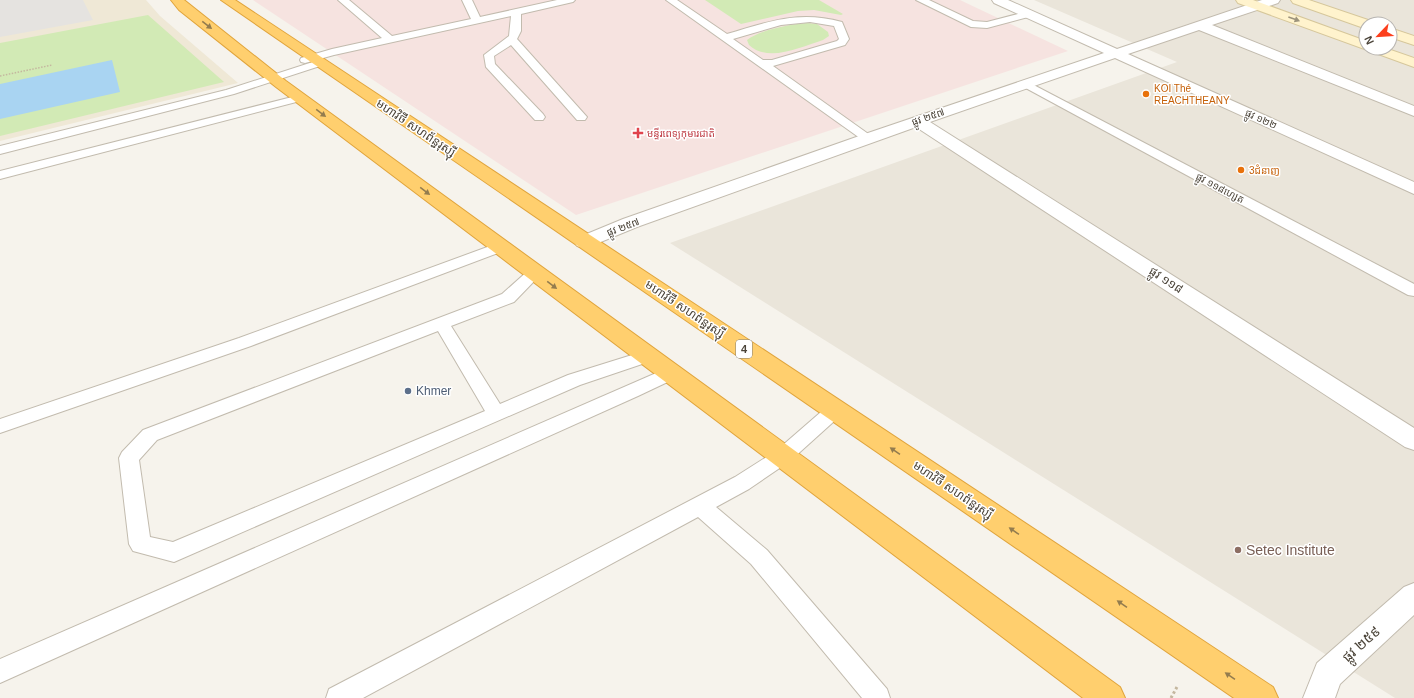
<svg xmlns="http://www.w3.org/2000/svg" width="1414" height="698" font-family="Arial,'Noto Sans Khmer',sans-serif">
<rect width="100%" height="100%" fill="#f6f3ec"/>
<path fill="#eae5da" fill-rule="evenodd" d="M 1034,0 L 1414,0 L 1414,698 L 1395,698 L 670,243 L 1177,62 ZM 1366,24 L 1390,24 L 1390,48 L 1366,48 Z"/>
<path fill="#efe8d6" d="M 0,0 L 146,0 L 160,16 L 238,83 L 0,141 Z"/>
<path fill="#f6e3e0" d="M 253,0 L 960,0 L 1068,51 L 576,215 Z"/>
<g fill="#d2eab5">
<path d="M 705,0 L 819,0 L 843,14 L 841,15 L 814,10 L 798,11 L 741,24 Z"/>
<path d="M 148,15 L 224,82 L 0,136 L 0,43 Z"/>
<path d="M 807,23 L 817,24 L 828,32 L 829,36 L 823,40 C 801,47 768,63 749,45 L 747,40 C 760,30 790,24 807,23 Z"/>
</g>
<path fill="#e5e3e0" d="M 0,0 L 83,0 L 93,20 L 0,37 Z"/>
<path fill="#a9d4f2" d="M 112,60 L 120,92 L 0,119 L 0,84 Z"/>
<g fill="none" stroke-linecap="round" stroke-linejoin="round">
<defs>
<g id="lane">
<path d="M 338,0 L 349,0 L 392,36 L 471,19 L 462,0 L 472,0 L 480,17 L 557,0 L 575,0 L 573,2 L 521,14 L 521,31 L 517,39 L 587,117 L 585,120 L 577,120 L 511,45 L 494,56 L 495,64 L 543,114 L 545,117 L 543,120 L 535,120 L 486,67 L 484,55 L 509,36 L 511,16 L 334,55 L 305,63 L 301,62 L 300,60 L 301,58 L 332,49 L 382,38 Z"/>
<path d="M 666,0 L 677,0 L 727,34 C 768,22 798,10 842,22 L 849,39 L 845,45 L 773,66 L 874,138 L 872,141 L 864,141 ZM 810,22 L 834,26 L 839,39 L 837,41 L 772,60 L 763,60 L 733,39 L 781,25 Z"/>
<path d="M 916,0 L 929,0 L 973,21 L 987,22 L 1029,11 L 1034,14 L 1032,16 L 987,28 L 971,27 Z"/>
<path d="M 319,60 L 324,63 L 323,65 L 234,94 L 0,154 L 0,146 L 226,90 Z"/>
<path d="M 1026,81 L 1414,284 L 1414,296 L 1408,295 L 1022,86 L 1020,84 L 1022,82 Z"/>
<path d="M 300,95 L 304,96 L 306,98 L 304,100 L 0,179 L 0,171 Z"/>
<path d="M 501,242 L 506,244 L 508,247 L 506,250 L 251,346 L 0,433 L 0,419 L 239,338 Z"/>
<path d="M 535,267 L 540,269 L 543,272 L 514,302 L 451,326 L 500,404 L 568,375 L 648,350 L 654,352 L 657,356 L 654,360 L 580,385 L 174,562 L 133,551 L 129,544 L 119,458 L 122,452 L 143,430 L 502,294 L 530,269 ZM 438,331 L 485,411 L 173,542 L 150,537 L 139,460 L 157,440 Z"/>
<path d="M 670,367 L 676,368 L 679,373 L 676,378 L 638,396 L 0,683 L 0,659 Z"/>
<path d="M 835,403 L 841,405 L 844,410 L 841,415 L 790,461 L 749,489 L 716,507 L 767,550 L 887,689 L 890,698 L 862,698 L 751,564 L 698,517 L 363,698 L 326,698 L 329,689 L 735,477 L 776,451 L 829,405 Z"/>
</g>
<g id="street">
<path d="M 992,0 L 1008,0 L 1117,49 L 1262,0 L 1280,0 L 1278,3 L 1212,25 L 1414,106 L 1414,116 L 1199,30 L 1128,54 L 1414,182 L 1414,194 L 1115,58 L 930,122 L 1414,428 L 1414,450 L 1405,447 L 916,127 L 637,227 L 591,246 L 584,248 L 577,246 L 574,242 L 577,238 L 623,219 L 862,135 L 1104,53 L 994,3 Z"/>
<path d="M 1414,583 L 1414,615 L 1340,684 L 1335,698 L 1303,698 L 1317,663 L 1404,587 Z"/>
</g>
<g id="secondary">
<path d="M 1236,0 L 1253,0 L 1366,41 L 1366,48 L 1385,48 L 1414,58 L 1414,67 L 1238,3 Z"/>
<path d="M 1291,0 L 1309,0 L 1371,21 L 1372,24 L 1366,24 L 1366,28 L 1361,27 L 1293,3 Z"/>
<path d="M 1390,28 L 1414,36 L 1414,45 L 1390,37 Z"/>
</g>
<g id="highway">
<path d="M 171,0 L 184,0 L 286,81 L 1120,687 L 1125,698 L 1083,698 L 276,87 L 179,10 Z"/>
<path d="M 221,0 L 235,0 L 1273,687 L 1278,698 L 1234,698 Z"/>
</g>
</defs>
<use href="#lane" stroke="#c2bbae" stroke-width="2"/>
<use href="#street" stroke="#c2bbae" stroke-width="2"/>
<use href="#secondary" stroke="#d6c79b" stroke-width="2"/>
<use href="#highway" stroke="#e0a43c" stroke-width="2"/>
<path stroke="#c4b79f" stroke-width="1.5" stroke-dasharray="1.5 1.5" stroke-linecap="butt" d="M 0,76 L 52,65"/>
<path stroke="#c4b79f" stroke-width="3" stroke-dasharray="2.5 2.5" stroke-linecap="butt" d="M 1171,698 L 1178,685"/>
<use href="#lane" fill="#fff" fill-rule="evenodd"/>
<use href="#street" fill="#fff" fill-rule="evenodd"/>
<use href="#secondary" fill="#fff3cd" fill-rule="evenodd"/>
<use href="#highway" fill="#ffcf6e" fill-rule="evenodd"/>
</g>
<defs><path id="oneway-solid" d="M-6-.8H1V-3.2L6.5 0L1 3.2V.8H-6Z"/></defs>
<use fill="#9c937c" href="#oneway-solid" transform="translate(1294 19) rotate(20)"/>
<g fill="#937c4e">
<use href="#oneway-solid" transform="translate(207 25) rotate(38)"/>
<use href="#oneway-solid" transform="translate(321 113) rotate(37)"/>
<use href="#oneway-solid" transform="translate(425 191) rotate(37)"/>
<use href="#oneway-solid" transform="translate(552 285) rotate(37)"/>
<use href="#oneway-solid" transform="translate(895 451) rotate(-146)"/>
<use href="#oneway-solid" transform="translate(1014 531) rotate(-146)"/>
<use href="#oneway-solid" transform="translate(1122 604) rotate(-146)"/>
<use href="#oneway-solid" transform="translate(1230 676) rotate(-146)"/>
</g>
<g fill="#e8710a" stroke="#fff" stroke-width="1.5">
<circle cx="1146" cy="94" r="4"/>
<circle cx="1241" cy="170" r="4"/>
</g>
<path fill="#e0444e" stroke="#fff" stroke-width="1.5" d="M636 127h4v4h4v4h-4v4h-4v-4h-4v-4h4z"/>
<circle fill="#5c6f8a" stroke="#fff" stroke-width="1.5" cx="408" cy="391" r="4"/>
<circle fill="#8d6e63" stroke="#fff" stroke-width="1.5" cx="1238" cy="550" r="4"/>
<g text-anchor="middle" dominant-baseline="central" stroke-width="3" stroke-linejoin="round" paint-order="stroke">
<g font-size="10" fill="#c56008" stroke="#fff" text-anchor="start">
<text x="1154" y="88">KOI Thé<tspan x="1154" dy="12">REACHTHEANY</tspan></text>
<text x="1249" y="170">3ជំនាញ</text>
</g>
<g font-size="10" fill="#4b4439" stroke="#fff">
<text transform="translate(928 117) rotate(-19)">ផ្លូវ ២៥៧</text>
<text transform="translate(1261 119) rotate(24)">ផ្លូវ ១២២</text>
<text transform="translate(1220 188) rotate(28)">ផ្លូវ ១១៨ហ្សេត</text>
<text transform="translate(623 227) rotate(-21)">ផ្លូវ ២៥៧</text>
</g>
<g font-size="10" fill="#be3a42" stroke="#fff" text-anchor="start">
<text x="647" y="133">មន្ទីរពេទ្យកុមារជាតិ</text>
</g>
<rect fill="#fff" stroke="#817c74" stroke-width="1" x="736" y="340" width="16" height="18" rx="3"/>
<g font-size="11" font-weight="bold" fill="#4b4439">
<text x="744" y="349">4</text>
</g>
<g font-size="12" fill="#4b4439" stroke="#fff">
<text transform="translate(416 128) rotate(34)">មហាវិថី សហព័ន្ធរុស្ស៊ី</text>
<text transform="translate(1166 280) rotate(33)">ផ្លូវ ១១៨</text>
<text transform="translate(685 309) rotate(34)">មហាវិថី សហព័ន្ធរុស្ស៊ី</text>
<text transform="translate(953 490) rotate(34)">មហាវិថី សហព័ន្ធរុស្ស៊ី</text>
</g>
<g font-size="12" fill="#4e5e75" stroke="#fff" text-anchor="start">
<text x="416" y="391">Khmer</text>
</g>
<g font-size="14" fill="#785e54" stroke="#fff" text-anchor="start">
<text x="1246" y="550">Setec Institute</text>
</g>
<g font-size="14" fill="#4b4439" stroke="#fff">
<text transform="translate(1361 644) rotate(-42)">ផ្លូវ ២៥៩</text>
</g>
</g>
<g transform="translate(1378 36) rotate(245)"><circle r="19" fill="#ffffff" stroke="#b7b4b0"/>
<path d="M0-3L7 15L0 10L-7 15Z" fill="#fc3f1d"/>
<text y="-6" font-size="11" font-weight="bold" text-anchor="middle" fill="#4b4439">N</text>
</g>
</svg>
